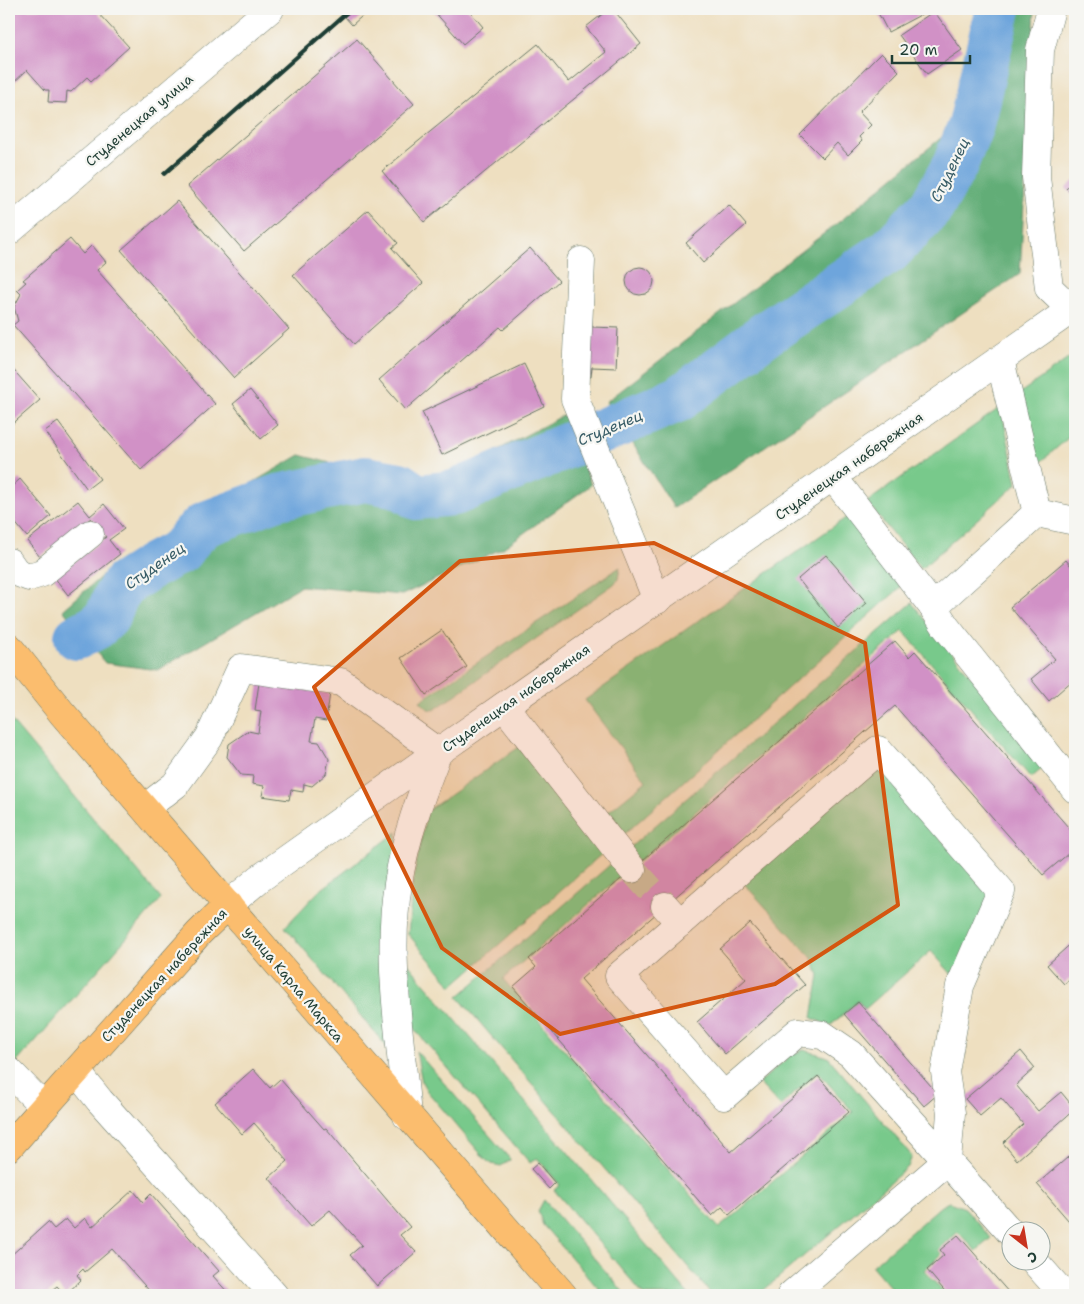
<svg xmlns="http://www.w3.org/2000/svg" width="1084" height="1304" font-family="'Shantell Sans',sans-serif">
<rect width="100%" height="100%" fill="#f6f6f2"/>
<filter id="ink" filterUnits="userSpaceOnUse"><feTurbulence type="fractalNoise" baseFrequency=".02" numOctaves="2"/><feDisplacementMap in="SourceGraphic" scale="10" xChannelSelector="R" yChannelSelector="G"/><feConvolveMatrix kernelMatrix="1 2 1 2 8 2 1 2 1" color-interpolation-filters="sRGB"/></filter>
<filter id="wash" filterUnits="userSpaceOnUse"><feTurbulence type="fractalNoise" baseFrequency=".0096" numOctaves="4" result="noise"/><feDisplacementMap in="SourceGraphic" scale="20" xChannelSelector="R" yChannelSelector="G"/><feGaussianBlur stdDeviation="1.12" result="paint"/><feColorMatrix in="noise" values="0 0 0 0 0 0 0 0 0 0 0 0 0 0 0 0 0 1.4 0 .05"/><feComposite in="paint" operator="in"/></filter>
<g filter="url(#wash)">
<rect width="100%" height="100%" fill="#eedfc0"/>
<g fill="#78c98b" stroke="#4c8360">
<path d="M 1075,354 L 1075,432 L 1035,467 L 1020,393 Z"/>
<path d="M 1001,407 L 1017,484 L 921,569 L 867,502 Z"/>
<path d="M 847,517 L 901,587 L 619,839 L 603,816 L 646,781 L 585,700 Z"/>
<path d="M 620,567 L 618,579 L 614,584 L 434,710 L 428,709 L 420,701 Z"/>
<path d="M 912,603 L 1044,767 L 1031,778 L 903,631 L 638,862 L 627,850 Z"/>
<path d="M 9,718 L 161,899 L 9,1071 Z"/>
<path d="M 522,745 L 604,852 L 452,986 L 408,934 L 413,879 L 427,811 Z"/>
<path d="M 872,760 L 990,895 L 956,979 L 931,951 L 865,1009 L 858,1001 L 830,1026 L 812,1018 L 819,975 L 812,958 L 738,877 Z"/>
<path d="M 397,832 L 392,1053 L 285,927 L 318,892 Z"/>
<path d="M 612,863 L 622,875 L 503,979 L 719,1228 L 853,1112 L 818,1072 L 780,1106 L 759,1083 L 792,1054 L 804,1050 L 828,1057 L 912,1156 L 908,1167 L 758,1295 L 712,1295 L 458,997 Z"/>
<path d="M 408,964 L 689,1295 L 644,1295 L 554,1190 L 560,1185 L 537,1158 L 530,1163 L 414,1029 L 409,995 Z"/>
<path d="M 416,1051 L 510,1159 L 510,1160 L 501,1166 L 492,1164 L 486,1160 L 427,1091 L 422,1082 Z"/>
<path d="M 544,1200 L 626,1295 L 604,1295 L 543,1225 L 538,1211 Z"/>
<path d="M 949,1202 L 965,1208 L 991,1238 L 976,1251 L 958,1232 L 938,1250 L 942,1254 L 924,1270 L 946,1295 L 897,1295 L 872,1266 L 941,1206 Z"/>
</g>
<g fill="#62ad77" stroke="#407556">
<path d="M 994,9 L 1035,9 L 1020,274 L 674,508 L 606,402 L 844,218 L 942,137 L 980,51 Z"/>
<path d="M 564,415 L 591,485 L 503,548 L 402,595 L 301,586 L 158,670 L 105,663 L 63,610 L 120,560 L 300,455 L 426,488 Z"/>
</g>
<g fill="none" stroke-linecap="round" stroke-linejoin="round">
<path stroke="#6ea5dc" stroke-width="46" d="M 77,637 L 96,627 L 107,617 L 116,596 L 124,584 L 152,566 L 180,551 L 193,535 L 205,524 L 278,497 L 365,479 L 399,485 L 417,497 L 454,493 L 679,399 L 764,335 L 889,251 L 932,206 L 955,165 L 971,125 L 998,9"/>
</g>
<g id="blocks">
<g fill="#d191c6">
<path d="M 9,9 L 100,9 L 97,12 L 129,47 L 91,81 L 87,77 L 71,92 L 67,91 L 66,103 L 48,102 L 49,90 L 45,90 L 27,70 L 9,87 Z"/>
<path d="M 338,9 L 370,9 L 352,25 Z"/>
<path d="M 432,9 L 468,9 L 483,27 L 463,44 Z"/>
<path d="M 609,9 L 613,9 L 641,44 L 424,222 L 382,171 L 538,44 L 569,82 L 606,52 L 586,27 Z"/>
<path d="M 876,9 L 924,9 L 926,12 L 888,32 Z"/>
<path d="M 934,11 L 962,50 L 927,74 L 899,35 Z"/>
<path d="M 357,39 L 414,104 L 244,251 L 187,186 Z"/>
<path d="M 881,53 L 899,71 L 859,112 L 871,125 L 859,137 L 862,141 L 848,155 L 837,143 L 823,158 L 800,135 Z"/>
<path d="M 1075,180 L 1075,198 L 1066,188 Z"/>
<path d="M 177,201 L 289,329 L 234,378 L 121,250 Z"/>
<path d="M 729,205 L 746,225 L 703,263 L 686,243 Z"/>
<path d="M 368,210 L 398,243 L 392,248 L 423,283 L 354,344 L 293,275 Z"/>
<path d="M 70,239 L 83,254 L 92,245 L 106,262 L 97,270 L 215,404 L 141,470 L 13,325 L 18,321 L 14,307 L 21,294 L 17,290 L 26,282 L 23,280 Z"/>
<path d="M 530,248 L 559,281 L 503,330 L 500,327 L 405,410 L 379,380 Z"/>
<circle cx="640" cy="281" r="14"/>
<path d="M 592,318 L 592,327 L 618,328 L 616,368 L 592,367 L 591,377 L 563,375 Z"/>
<path d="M 524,364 L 544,406 L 442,455 L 422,412 Z"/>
<path d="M 9,365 L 40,400 L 9,427 Z"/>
<path d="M 250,390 L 278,425 L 261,439 L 233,404 Z"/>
<path d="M 58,422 L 100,479 L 87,489 L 45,431 Z"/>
<path d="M 20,479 L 51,516 L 27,537 L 9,515 L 9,489 Z"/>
<path d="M 78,501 L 90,516 L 104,504 L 124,529 L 109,540 L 120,554 L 68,595 L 54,577 L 106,537 L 91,518 L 40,557 L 27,541 Z"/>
<path d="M 826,555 L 867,603 L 838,628 L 798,579 Z"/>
<path d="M 1066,560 L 1075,571 L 1075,681 L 1074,679 L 1049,701 L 1031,679 L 1055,659 L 1010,607 Z"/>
<path d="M 442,630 L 467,667 L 426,695 L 401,658 Z"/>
<path d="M 895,641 L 909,657 L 915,651 L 1075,835 L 1075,848 L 1043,875 L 895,706 L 581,979 L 731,1152 L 818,1076 L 849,1112 L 729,1215 L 722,1207 L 712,1216 L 513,987 L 536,967 L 529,959 Z"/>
<path d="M 259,683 L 330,693 L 326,721 L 315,719 L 311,741 L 319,742 L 329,759 L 326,774 L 312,786 L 304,784 L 303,792 L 291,790 L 289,800 L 262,796 L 264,786 L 252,784 L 253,776 L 241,775 L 227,757 L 229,744 L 248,731 L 258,733 L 261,711 L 255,710 Z"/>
<path d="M 750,923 L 805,985 L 725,1054 L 697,1022 L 746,979 L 720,949 Z"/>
<path d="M 1075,940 L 1075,975 L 1064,984 L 1047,965 Z"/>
<path d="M 858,1002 L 938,1094 L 924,1106 L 844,1014 Z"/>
<path d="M 1021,1051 L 1035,1068 L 1016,1085 L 1038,1111 L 1061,1092 L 1075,1109 L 1017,1160 L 1003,1143 L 1023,1124 L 1001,1098 L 980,1116 L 965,1099 Z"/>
<path d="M 253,1069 L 270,1088 L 280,1079 L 324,1129 L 326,1128 L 410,1227 L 400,1235 L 416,1252 L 377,1286 L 350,1255 L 362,1245 L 330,1210 L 311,1226 L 269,1178 L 288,1161 L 254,1123 L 242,1134 L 215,1103 Z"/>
<path d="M 1075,1151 L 1075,1228 L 1037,1184 Z"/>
<path d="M 538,1163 L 555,1183 L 549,1189 L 531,1169 Z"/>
<path d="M 133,1190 L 143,1202 L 151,1194 L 219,1271 L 213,1276 L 230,1295 L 153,1295 L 112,1249 L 85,1272 L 83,1269 L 77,1275 L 81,1280 L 65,1295 L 57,1286 L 46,1295 L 9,1295 L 9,1257 L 48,1222 L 54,1229 L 66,1219 L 74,1228 L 85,1218 L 92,1227 Z"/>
<path d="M 958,1235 L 1011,1295 L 948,1295 L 927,1270 L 944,1255 L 940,1250 Z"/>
</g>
</g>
</g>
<g filter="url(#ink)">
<use href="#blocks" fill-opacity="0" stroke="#677665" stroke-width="1"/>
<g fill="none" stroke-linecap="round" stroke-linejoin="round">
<path stroke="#c5bfa4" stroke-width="28" stroke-dasharray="28 14" stroke-linecap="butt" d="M 632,869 L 665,906"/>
<defs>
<g id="minor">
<path d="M 1051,9 L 1040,50 L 1036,177 L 1049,288 L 1072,310"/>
<path d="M 9,231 L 270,9"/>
<path d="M 581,261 L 575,399 L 657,600"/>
<path d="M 1000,360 L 1037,513"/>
<path d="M 833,477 L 933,607 L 946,627 L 1075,789"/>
<path d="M 9,562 L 16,572 L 29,577 L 42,573 L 90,534"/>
<path d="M 933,607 L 1037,513 L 1075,521"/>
<path d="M 504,706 L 632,869"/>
<path d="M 145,808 L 175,785 L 209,738 L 241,668 L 341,682 L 438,752"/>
<path d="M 228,905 L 259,879 L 438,752 L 1075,307"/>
<path d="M 665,906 L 680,923"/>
<path d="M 9,1071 L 44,1107"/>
<path d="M 76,1071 L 100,1101 L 274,1295"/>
<path d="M 407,1116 C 401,1042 386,957 398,884 C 405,838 421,795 438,752"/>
<path d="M 1035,1262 L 1064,1295"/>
<path d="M 791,1295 L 947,1161 L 851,1054 L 823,1035 L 798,1032 L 724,1096 L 619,976 L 878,750 L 1001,891 L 960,986 L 945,1072 L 951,1113 L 947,1161 L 1012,1234"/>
</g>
<g id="major">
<path d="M 9,647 L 62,713 L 563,1295"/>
<path d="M 9,1147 L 199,933 L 228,905"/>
</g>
</defs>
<use href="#minor" stroke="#677665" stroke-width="29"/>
<use href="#major" stroke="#677665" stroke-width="29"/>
<use href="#minor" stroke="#fff" stroke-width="28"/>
<use href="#major" stroke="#fbbd6e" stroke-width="28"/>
<path stroke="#1f3d34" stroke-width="4" d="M 164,174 L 351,9"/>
</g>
</g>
<path fill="#d45610" fill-opacity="0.2" stroke="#d45610" stroke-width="4" stroke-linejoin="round" d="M 654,543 L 865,643 L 898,905 L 775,984 L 560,1034 L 442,948 L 314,687 L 460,561 Z"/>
<g text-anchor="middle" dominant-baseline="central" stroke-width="4.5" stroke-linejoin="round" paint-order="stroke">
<g font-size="14" fill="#1f3d34" stroke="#f6f6f2">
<text transform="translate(139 120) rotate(-40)">Студенецкая улица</text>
<text transform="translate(849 466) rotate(-35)">Студенецкая набережная</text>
<text transform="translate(516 698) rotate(-35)">Студенецкая набережная</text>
<text transform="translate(164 975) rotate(-47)">Студенецкая набережная</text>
<text transform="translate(294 984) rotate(50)">улица Карла Маркса</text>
</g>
<g font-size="15" font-style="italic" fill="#375c66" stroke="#f6f6f2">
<text transform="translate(950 170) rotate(-64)">Студенец</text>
<text transform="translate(610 428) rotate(-23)">Студенец</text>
<text transform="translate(155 566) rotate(-35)">Студенец</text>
</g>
</g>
<rect width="1084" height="1304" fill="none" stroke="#f6f6f2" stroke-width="30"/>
<g transform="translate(1026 1246) rotate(149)"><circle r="24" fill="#f6f6f2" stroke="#a0aca6"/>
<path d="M0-4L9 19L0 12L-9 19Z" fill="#c8321e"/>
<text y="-8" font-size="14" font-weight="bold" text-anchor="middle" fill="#1f3d34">С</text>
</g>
<path d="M892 55v8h78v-8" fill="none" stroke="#1f3d34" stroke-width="2.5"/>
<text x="899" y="55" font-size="15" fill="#1f3d34" stroke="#f6f6f2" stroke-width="4" paint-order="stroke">20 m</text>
</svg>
